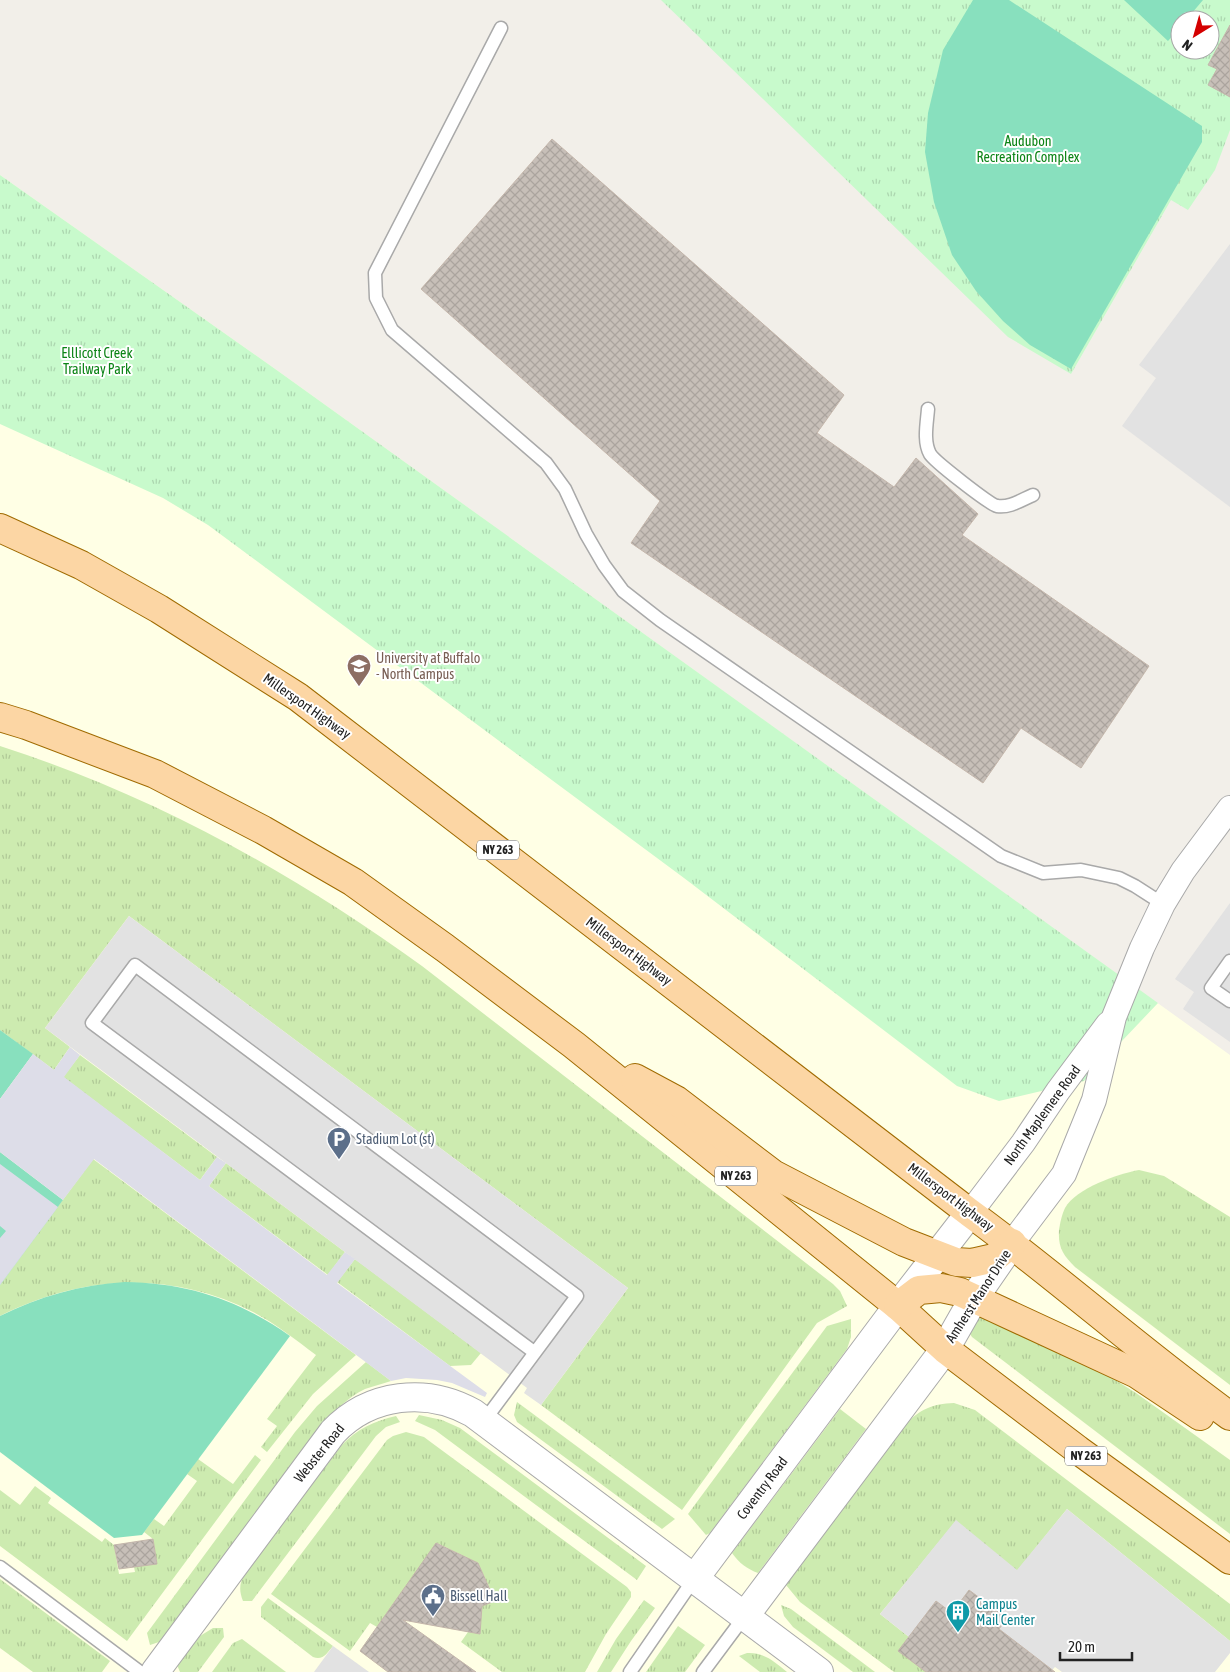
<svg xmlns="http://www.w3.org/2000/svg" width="1230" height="1672" font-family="'Asap Condensed',sans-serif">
<defs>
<pattern id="grass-tufts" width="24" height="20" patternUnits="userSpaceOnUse" patternTransform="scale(1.25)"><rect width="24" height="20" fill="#cdebb0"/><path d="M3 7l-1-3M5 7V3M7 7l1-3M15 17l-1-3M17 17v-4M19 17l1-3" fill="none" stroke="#b0c997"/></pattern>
<pattern id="park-tufts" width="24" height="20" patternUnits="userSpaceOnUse" patternTransform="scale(1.25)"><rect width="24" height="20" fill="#c8facc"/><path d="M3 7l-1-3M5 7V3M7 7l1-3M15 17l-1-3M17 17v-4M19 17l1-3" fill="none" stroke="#acd6af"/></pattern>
<pattern id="building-cross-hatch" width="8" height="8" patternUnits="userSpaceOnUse" patternTransform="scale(1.25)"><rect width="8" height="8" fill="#c7bfb8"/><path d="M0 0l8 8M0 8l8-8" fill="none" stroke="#aba49e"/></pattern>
</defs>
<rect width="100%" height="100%" fill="#f2efe9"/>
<path fill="#ffffe5" d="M 0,175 L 278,371 L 1230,1055 L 1230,1672 L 0,1672 Z"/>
<g fill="url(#grass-tufts)">
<path d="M 0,746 C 153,795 293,873 422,966 L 833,1284 L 840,1291 L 847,1306 L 817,1323 L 682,1510 L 541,1405 L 628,1288 L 129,916 L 45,1028 L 70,1047 L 54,1070 L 0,1030 Z"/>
<path d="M 80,1055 L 217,1157 L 200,1180 L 63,1077 Z"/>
<path d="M 93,1159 L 356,1355 L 313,1394 L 267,1452 L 261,1447 L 277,1426 L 267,1419 L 316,1355 C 296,1340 276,1324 253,1312 C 171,1270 81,1275 0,1316 L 0,1285 Z"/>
<path d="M 226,1163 L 345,1252 L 328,1275 L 209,1186 Z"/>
<path d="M 1139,1170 L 1164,1176 L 1230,1217 L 1230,1385 L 1075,1267 C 1063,1255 1058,1248 1059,1230 C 1060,1223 1062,1214 1065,1208 C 1076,1188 1118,1174 1139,1170 Z"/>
<path d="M 355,1259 L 481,1353 L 471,1365 L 450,1366 L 337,1282 Z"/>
<path d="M 981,1312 L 1085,1361 L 1136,1393 L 1230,1460 L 1230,1534 L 972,1337 L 966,1328 Z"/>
<path d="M 851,1319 L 851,1337 L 847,1349 L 710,1533 L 706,1535 L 688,1514 L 827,1326 Z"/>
<path d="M 366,1362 L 391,1381 C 383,1384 373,1386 365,1389 C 348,1397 335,1411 322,1424 L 166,1633 L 159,1642 L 150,1645 L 147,1633 L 295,1432 L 317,1406 Z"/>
<path d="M 517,1402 L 675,1519 L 662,1529 L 517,1422 L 514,1415 Z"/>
<path d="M 954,1403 L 975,1410 L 1230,1604 L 1230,1641 L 1067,1509 L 1017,1571 L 956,1521 L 880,1614 L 909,1637 L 899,1651 L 926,1672 L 894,1672 L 800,1602 L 786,1585 L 905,1425 C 920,1409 932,1404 954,1403 Z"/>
<path d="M 840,1409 L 866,1429 L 758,1573 C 747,1569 739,1563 732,1553 Z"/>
<path d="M 419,1415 L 442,1420 L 460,1428 L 646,1566 L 637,1580 L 435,1430 L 415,1421 Z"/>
<path d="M 396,1416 L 400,1422 L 386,1427 L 376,1436 L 252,1601 L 243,1601 C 239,1591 239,1583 245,1574 L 341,1446 C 357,1429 374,1421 396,1416 Z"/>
<path d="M 406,1432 L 424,1437 L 432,1443 L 627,1587 L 631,1592 L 631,1597 L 606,1634 L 585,1672 L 502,1672 L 461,1642 L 468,1632 L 480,1633 L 482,1606 L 495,1600 L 478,1563 L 437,1543 L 377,1627 L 370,1623 L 350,1651 L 271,1594 L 387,1440 L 393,1436 Z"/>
<path d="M 255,1455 L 261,1460 L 127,1641 L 0,1546 L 0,1490 L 20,1505 L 35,1486 L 51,1498 L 48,1503 L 102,1542 L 105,1538 L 114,1545 L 119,1574 L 135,1572 L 134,1567 L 157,1563 L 153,1539 L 144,1532 L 154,1519 L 164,1526 L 197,1481 L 187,1474 L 198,1459 L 233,1484 Z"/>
<path d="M 0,1579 L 110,1661 L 102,1672 L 33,1672 L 0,1648 Z"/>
<path d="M 268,1598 L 333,1646 C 327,1653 323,1661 313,1657 L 261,1617 L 261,1607 Z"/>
<path d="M 644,1600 L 655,1608 L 631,1641 L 611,1672 L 597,1672 L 616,1639 Z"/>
<path d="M 781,1605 L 791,1609 L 875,1672 L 853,1672 L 793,1627 L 784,1616 Z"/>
<path d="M 678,1626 L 705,1645 L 685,1672 L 646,1672 Z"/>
<path d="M 213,1628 L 223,1628 L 224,1637 L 198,1672 L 180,1672 L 177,1665 L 200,1636 Z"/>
<path d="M 242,1639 L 286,1672 L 212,1672 L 233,1643 Z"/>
<path d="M 747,1653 C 764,1652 775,1662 787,1672 L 760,1672 L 739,1656 Z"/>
</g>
<g fill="url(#park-tufts)" fill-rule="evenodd">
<path d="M 661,0 L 1230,0 L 1230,130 L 1215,170 L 1188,210 L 1171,200 L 1071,374 L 1008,337 ZM 1180,20 L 1210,20 L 1210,50 L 1180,50 Z"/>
<path d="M 0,175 L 278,371 L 1158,1003 L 1084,1081 L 999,1101 L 957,1086 L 684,878 L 208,525 L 163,498 L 0,424 Z"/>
</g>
<g fill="#88e0be">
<path d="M 973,0 L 1009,0 L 1202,126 L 1202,142 L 1071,369 L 1030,345 L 1003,321 L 976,291 L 952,255 L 934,202 L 925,152 L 928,113 L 943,50 Z"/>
<path d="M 1124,0 L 1203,0 L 1186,20 L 1180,20 L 1180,27 L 1168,41 Z"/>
<path d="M 0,1030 L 33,1054 L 0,1099 Z"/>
<path d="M 0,1152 L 63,1200 L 0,1285 Z"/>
<path d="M 125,1282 C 188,1283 239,1300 290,1336 L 142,1535 L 114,1538 L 0,1452 L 0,1316 C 40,1296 80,1285 125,1282 Z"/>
</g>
<g fill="#e2e2e2">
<path d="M 1230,244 L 1230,507 L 1122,426 L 1156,378 L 1139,365 Z"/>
<path d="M 1230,903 L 1230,1042 L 1183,1009 L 1194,992 L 1175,979 Z"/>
<path d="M 129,916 L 628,1288 L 541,1405 L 524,1393 L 527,1388 L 45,1028 Z"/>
<path d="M 1067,1509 L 1230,1641 L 1230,1653 L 1215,1672 L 1062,1672 L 1055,1667 L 1052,1670 L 999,1629 L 1007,1618 L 969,1590 L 952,1613 L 936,1601 L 909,1637 L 880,1614 L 956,1520 L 1017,1570 Z"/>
<path d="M 333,1646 L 369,1672 L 314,1672 Z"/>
</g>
<g fill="#dddde8">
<path d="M 70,1047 L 80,1055 L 64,1077 L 200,1180 L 217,1157 L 226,1163 L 209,1186 L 327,1275 L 345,1252 L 355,1259 L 337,1283 L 487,1393 L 485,1397 L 452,1383 L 437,1380 L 406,1378 L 391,1381 L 94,1159 L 63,1200 L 0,1152 L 0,1099 L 33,1054 L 54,1070 Z"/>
<path d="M 0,1164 L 58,1207 L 0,1285 L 0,1238 L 6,1231 L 0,1226 Z"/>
</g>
<g fill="url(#building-cross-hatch)" stroke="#c4b6ab">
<path d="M 1230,25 L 1230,97 L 1208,85 L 1217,69 L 1208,65 Z"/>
<path d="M 552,139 L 844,395 L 817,433 L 894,487 L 916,458 L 978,514 L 962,535 L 1149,666 L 1081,768 L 1021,728 L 983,783 L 631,543 L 660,501 L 421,289 Z"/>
<path d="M 153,1539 L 157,1564 L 119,1569 L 114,1545 Z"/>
<path d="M 436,1543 L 478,1563 L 495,1601 L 482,1606 L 480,1634 L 403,1620 L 476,1672 L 388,1672 L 360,1651 Z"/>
<path d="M 969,1590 L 1007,1618 L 999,1629 L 1055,1672 L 926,1672 L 898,1651 L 936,1601 L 952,1613 Z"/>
</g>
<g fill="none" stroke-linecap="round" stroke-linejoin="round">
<defs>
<g id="service">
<path d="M 501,28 L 375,273 L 376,298 L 392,330 L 546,463 L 565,489 L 586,534 L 604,565 L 623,591 L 660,620 L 1001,856 L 1043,873 L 1081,870 L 1119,878 L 1135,886 L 1163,904"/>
<path d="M 928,409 C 927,423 923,441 930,454 C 934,461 989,504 997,506 C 1010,508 1021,500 1033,495"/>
<path d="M 1230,961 L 1211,988 L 1230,1001"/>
<path d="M 484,1421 L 577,1296 L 135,965 L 92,1023 L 534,1352"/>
<path d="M 0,1567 L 140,1672"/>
<path d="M 630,1672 L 694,1579"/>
<path d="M 703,1672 L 744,1617"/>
</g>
<g id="minor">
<path d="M 970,1213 L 1023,1143 L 1058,1091 L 1108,1024"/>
<path d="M 1012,1243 L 1064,1174 L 1094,1100 L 1114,1017 L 1142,948 L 1163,904 L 1183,871 L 1230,808"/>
</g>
<g id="tertiary">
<path d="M 694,1579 L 898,1306 L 970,1213"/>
<path d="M 744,1617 L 945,1349 L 974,1298 L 1012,1243"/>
<path d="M 155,1672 L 333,1432 C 370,1393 427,1387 473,1413 L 819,1672"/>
</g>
<g id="primary">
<path d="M 0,528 L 81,565 L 159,609 L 298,697 L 970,1213 C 1059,1278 1141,1352 1230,1416"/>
<path d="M 0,717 L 26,725 L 155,774 L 263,830 L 353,882 L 445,948 L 574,1045 L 898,1306 L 945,1349 L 1078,1450 L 1230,1560"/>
<path d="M 635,1078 L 676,1100 L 773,1174 L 904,1242 L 956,1262 L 972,1263 L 994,1258 L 1012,1243"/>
<path d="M 898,1306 L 919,1290 L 941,1288 L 960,1292 L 1137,1374 L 1200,1416"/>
</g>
</defs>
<use href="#service" stroke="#a9a9a9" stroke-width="15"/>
<use href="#minor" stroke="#a9a9a9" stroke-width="26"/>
<use href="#tertiary" stroke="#a9a9a9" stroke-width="30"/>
<use href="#primary" stroke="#a06b00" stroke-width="30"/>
<use href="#service" stroke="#fff" stroke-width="12"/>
<use href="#minor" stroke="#fff" stroke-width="24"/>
<use href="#tertiary" stroke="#fff" stroke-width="28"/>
<use href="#primary" stroke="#fcd6a4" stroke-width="28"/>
</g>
<defs>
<symbol id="university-pin" viewBox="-11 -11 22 30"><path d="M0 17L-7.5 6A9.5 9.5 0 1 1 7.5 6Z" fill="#8d6e63" stroke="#fff"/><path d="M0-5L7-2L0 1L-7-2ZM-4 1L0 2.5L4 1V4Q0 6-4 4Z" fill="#fff"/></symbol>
<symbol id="parking-pin" viewBox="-11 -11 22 30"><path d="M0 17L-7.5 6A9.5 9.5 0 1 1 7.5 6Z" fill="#5c6f8a" stroke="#fff"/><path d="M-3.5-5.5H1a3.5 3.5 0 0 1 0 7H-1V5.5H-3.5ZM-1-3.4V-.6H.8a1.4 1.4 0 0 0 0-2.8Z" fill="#fff"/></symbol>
<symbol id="civic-pin" viewBox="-11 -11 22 30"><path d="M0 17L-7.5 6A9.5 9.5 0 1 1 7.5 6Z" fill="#5c6f8a" stroke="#fff"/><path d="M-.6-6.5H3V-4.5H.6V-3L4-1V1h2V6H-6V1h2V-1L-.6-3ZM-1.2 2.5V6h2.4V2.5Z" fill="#fff"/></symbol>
<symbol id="building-pin" viewBox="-11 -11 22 30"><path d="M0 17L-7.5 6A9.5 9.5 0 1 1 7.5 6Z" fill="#0f9aa8" stroke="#fff"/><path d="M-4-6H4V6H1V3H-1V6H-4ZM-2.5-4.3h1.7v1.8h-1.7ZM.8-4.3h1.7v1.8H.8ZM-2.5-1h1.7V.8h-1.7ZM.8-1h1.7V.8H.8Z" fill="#fff"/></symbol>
</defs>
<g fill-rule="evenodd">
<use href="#university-pin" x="345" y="652" width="28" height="38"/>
<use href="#parking-pin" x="325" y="1125" width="28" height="38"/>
<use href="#civic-pin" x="419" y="1582" width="28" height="38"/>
<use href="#building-pin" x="944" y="1598" width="28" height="38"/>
</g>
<g text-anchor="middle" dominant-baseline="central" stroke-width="4" stroke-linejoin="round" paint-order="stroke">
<g fill="#fff" stroke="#646464" stroke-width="1">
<rect x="477" y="840.5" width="42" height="19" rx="4"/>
<rect x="715" y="1166.5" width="42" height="19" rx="4"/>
<rect x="1065" y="1446.5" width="42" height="19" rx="4"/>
</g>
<g font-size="12" font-weight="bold" fill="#222">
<text x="498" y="850">NY 263</text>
<text x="736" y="1176">NY 263</text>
<text x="1086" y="1456">NY 263</text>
</g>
<g font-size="14" fill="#0c8416" stroke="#fff">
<text x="1028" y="141">Audubon<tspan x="1028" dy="16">Recreation Complex</tspan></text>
<text x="97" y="353">Elllicott Creek<tspan x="97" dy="16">Trailway Park</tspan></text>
</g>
<g font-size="14" fill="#785e54" stroke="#fff" text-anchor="start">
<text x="376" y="658">University at Buffalo<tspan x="376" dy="16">- North Campus</tspan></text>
</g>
<g font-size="14" fill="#222" stroke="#fff">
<text transform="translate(307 706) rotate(35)">Millersport Highway</text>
<text transform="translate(629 951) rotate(37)">Millersport Highway</text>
<text transform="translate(1042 1115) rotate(-54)">North Maplemere Road</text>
<text transform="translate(951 1197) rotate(37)">Millersport Highway</text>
<text transform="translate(978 1296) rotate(-57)">Amherst Manor Drive</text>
<text transform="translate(319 1453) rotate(-51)">Webster Road</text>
<text transform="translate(762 1488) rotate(-53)">Coventry Road</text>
</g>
<g font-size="14" fill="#4e5e75" stroke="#fff" text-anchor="start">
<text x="356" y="1139">Stadium Lot (st)</text>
<text x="450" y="1596">Bissell Hall</text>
</g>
<g font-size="14" fill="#0d838f" stroke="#fff" text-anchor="start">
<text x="976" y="1604">Campus<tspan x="976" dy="16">Mail Center</tspan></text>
</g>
</g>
<g transform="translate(1195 35) rotate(217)"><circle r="24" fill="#ffffff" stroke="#a7a7a7"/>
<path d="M0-4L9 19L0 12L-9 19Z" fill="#d40000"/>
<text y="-8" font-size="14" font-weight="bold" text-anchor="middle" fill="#222222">N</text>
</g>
<path d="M1060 1652v8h72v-8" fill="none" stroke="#222222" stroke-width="2.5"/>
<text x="1068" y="1652" font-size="15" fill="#222222" stroke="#ffffff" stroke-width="4" paint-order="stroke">20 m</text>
</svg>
